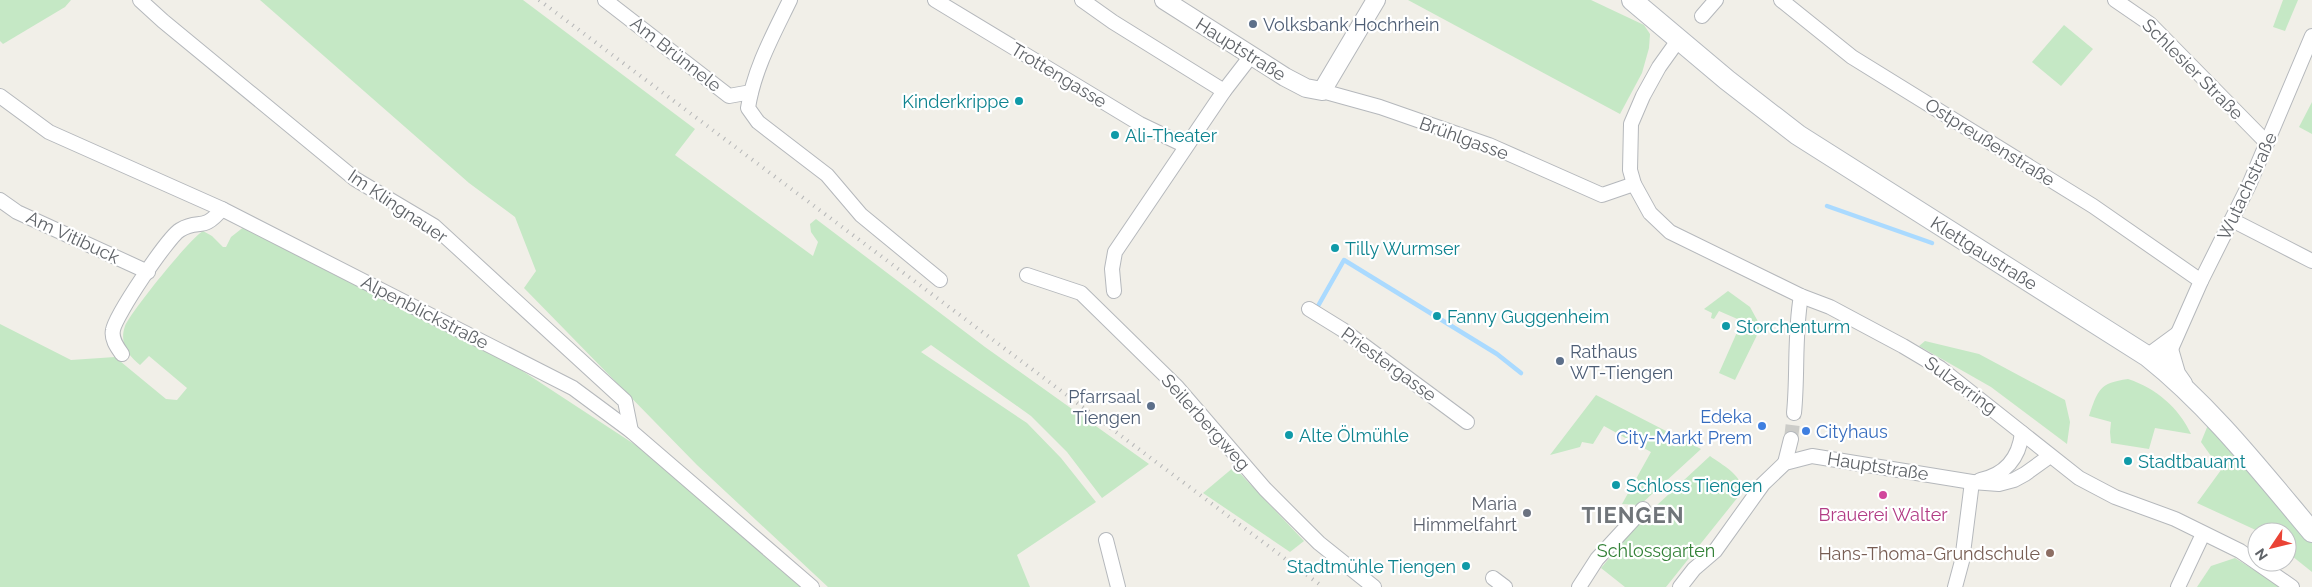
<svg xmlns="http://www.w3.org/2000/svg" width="2312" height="587" font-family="Raleway,sans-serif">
<rect width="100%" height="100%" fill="#f1efe8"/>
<g fill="#c5e8c5">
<path d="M 0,0 L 71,0 L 65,7 L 3,44 L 0,41 Z"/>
<path d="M 260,0 L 523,0 L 695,129 L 675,155 L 813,256 L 818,242 L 811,232 L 810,224 L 816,219 L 985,347 L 1149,464 L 1102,498 L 1067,452 L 1031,416 L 931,345 L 921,352 L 1027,423 L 1061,458 L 1096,502 L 1017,555 L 1030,587 L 828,587 L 697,465 L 524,288 L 536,271 L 515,217 L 469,183 Z"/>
<path d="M 1408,0 L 1591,0 L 1644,25 L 1650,34 L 1649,48 L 1642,73 L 1620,114 Z"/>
<path d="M 2283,0 L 2298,0 L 2285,31 L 2273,27 Z"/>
<path d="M 2064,25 L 2093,49 L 2061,86 L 2032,62 Z"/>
<path d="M 2312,102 L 2312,134 L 2299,127 Z"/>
<path d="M 245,226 L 498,355 L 637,446 L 802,587 L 0,587 L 0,324 L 71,360 L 115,357 L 166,399 L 177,400 L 187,388 L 149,356 L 140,365 C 128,355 119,343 125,326 C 130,313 191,237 203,231 L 212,236 L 223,247 L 226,247 L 231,237 Z"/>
<path d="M 1728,291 L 1750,307 L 1761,327 L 1735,380 L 1719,373 L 1742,321 L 1719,311 L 1714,319 L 1711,318 L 1712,313 L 1704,309 Z"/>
<path d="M 1925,341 L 1979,354 L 2065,400 L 2070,422 L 2067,444 L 1991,387 L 1919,346 Z"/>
<path d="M 2128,379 C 2156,388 2179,408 2191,434 L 2155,428 L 2149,449 L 2111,443 L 2110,432 L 2111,422 L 2089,416 C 2098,390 2099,383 2128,379 Z"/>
<path d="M 1596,395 L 1701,449 L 1640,505 L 1622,504 L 1651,452 L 1604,426 L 1593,444 L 1582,442 L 1580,447 L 1550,455 Z"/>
<path d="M 2208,425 L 2312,542 L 2312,572 L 2287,552 L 2287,532 L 2260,532 L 2197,503 L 2221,470 L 2201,442 Z"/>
<path d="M 1710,456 C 1722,465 1743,475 1742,492 L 1666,587 L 1625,587 L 1601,568 L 1642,519 Z"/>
<path d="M 1234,467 L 1304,541 L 1290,552 L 1203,493 Z"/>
<path d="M 2235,558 L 2281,587 L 2197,587 L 2211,566 Z"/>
</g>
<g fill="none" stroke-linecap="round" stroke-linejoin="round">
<g stroke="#aadaff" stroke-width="4.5">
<path d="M 1827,206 L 1932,243"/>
<path d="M 1318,306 L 1344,260 L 1497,354 L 1521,373"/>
</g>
<path stroke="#ccccc8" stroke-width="14" stroke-dasharray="14 7" stroke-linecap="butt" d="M 1791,439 L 1794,413"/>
<defs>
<g id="minor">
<path d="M 140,0 L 163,21 L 355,179 L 434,226 L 625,401 L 631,431"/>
<path d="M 605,0 L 729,96 L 751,92"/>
<path d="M 790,0 C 773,35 754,69 748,108 L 758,122 L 827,175 L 861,215 L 940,280"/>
<path d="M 935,0 L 1140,124 L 1186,146"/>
<path d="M 1082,0 L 1113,22 L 1224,91"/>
<path d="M 1781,0 L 1852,57 L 2093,206 L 2201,281"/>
<path d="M 2115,0 L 2150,24 L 2267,143"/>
<path d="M 1702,16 L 1716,0"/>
<path d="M 1679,39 L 1659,67 L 1643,96 L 1631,124 L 1630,170 L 1634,184 L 1650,213 L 1670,232 L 1801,296 L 1830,307 L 1903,346 L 1940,368 L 2079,478 L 2115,497 L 2175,519 L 2240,551 L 2292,587"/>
<path d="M 1322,91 L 1380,107 L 1489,145 L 1602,195 L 1634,184"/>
<path d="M 0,96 L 49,132 L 222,209 L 573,388 L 631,431 L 812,587"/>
<path d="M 0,200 L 17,212 L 148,272"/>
<path d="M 2232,220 L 2312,261"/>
<path d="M 1027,275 L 1081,293 L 1177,387 L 1265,489 L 1319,543 L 1374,587"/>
<path d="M 1114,291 L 1112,269 L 1115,252 L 1224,91 L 1251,56"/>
<path d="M 1309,309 L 1343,330 L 1467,422"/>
<path d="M 2171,349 L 2178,373 L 2185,383"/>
<path d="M 122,354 C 117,347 111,339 113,330 C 115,316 168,237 180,230 C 200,218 202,233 222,209"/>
<path d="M 2147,356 L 2177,334"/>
<path d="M 2160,366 L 2171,349 L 2201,281 L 2249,185 L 2312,36"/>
<path d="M 1794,413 C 1798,374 1794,335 1801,296"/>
<path d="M 1785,463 L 1791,439"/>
<path d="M 1980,480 C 2005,475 2019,458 2022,433"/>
<path d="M 1106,540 L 1118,587"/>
<path d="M 1493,578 L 1505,587"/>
<path d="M 1579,587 L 1597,559 L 1643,509"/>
<path d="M 1680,587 L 1694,569 L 1715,551 L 1763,484 L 1785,463 L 1812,456 L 1972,482 L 1999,484 L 2014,480 L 2025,474 L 2050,456"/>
<path d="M 1955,587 L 1962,561 L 1972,482"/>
<path d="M 2178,587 L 2203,534"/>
</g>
<path id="tertiary" d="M 1164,0 L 1285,77 L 1306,88 L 1322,91 L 1376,0"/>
<path id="secondary" d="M 1632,0 L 1727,80 L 1798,135 L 2147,356 C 2210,406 2260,470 2312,532"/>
</defs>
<use href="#minor" stroke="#b5b8bc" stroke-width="16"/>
<use href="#tertiary" stroke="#b5b8bc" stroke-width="20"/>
<use href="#secondary" stroke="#b6babf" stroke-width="22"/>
<use href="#minor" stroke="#fff" stroke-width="14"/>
<use href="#tertiary" stroke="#fff" stroke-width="18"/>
<use href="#secondary" stroke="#fff" stroke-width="20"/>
<path stroke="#b6b7b8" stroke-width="4" stroke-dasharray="1 6" stroke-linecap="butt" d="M 539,0 L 1323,587"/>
</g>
<g fill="#5c6f8a" stroke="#fff" stroke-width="2">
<circle cx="1253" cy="24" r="5"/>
<circle cx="1560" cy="361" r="5"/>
<circle cx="1151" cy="406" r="5"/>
</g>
<g fill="#0f9aa8" stroke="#fff" stroke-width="2">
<circle cx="1019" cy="101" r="5"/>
<circle cx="1115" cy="135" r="5"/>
<circle cx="1335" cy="248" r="5"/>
<circle cx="1437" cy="316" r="5"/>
<circle cx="1726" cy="326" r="5"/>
<circle cx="1289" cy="435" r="5"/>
<circle cx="2128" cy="461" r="5"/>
<circle cx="1616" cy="485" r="5"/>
<circle cx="1466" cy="566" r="5"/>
</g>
<g fill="#3f7fe0" stroke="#fff" stroke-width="2">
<circle cx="1762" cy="426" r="5"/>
<circle cx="1806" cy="431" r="5"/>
</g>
<circle fill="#d1479c" stroke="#fff" stroke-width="2" cx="1883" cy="495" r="5"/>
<circle fill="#6b7280" stroke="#fff" stroke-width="2" cx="1527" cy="513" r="5"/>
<circle fill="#8d6e63" stroke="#fff" stroke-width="2" cx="2050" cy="553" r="5"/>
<g text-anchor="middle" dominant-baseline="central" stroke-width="4.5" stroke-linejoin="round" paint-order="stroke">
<g font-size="18" fill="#4e5e75" stroke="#fff" text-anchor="start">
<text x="1263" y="24">Volksbank Hochrhein</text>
<text x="1570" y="351">Rathaus<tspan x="1570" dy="21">WT-Tiengen</tspan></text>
<text x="1141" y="396" text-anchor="end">Pfarrsaal<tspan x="1141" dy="21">Tiengen</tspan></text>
</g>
<g font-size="18" fill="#5f6368" stroke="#fff">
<text transform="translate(1241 49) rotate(32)">Hauptstraße</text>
<text transform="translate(676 54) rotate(38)">Am Brünnele</text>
<text transform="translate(2193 69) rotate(45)">Schlesier Straße</text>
<text transform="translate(1059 75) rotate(31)">Trottengasse</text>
<text transform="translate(1464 138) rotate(20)">Brühlgasse</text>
<text transform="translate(1990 142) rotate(32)">Ostpreußenstraße</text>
<text transform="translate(2247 186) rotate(-65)">Wutachstraße</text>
<text transform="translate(398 206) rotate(34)">Im Klingnauer</text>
<text transform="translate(73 237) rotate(25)">Am Vitibuck</text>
<text transform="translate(1984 253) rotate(32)">Klettgaustraße</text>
<text transform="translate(425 312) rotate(27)">Alpenblickstraße</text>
<text transform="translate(1389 364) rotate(36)">Priestergasse</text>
<text transform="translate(1961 385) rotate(36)">Sulzerring</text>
<text transform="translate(1206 422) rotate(48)">Seilerbergweg</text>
<text transform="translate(1878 466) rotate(9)">Hauptstraße</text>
</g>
<g font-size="18" fill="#0d838f" stroke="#fff" text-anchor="start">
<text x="1009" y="101" text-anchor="end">Kinderkrippe</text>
<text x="1125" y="135">Ali-Theater</text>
<text x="1345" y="248">Tilly Wurmser</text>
<text x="1447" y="316">Fanny Guggenheim</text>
<text x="1736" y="326">Storchenturm</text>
<text x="1299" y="435">Alte Ölmühle</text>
<text x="2138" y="461">Stadtbauamt</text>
<text x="1626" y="485">Schloss Tiengen</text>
<text x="1456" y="566" text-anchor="end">Stadtmühle Tiengen</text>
</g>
<g font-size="18" fill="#366cbe" stroke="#fff" text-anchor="end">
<text x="1752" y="416">Edeka<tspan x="1752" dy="21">City-Markt Prem</tspan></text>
<text x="1816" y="431" text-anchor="start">Cityhaus</text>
</g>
<g font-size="18" fill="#5b616d" stroke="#fff" text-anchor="end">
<text x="1517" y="503">Maria<tspan x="1517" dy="21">Himmelfahrt</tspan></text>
</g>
<g font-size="18" fill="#b23c85" stroke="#fff">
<text x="1883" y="514">Brauerei Walter</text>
</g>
<g font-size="18" fill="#348238" stroke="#fff">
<text x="1656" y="550">Schlossgarten</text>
</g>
<g font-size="18" fill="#785e54" stroke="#fff" text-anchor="end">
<text x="2040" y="553">Hans-Thoma-Grundschule</text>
</g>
<g font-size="22" font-weight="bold" letter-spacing="1" fill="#70757a" stroke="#fff">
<text x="1633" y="515">TIENGEN</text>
</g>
</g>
<g transform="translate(2272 547) rotate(235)"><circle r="24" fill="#ffffff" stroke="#bfc1c3"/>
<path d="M0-4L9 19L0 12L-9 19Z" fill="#ea4335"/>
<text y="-8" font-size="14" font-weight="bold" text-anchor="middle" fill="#5f6368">N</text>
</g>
</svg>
